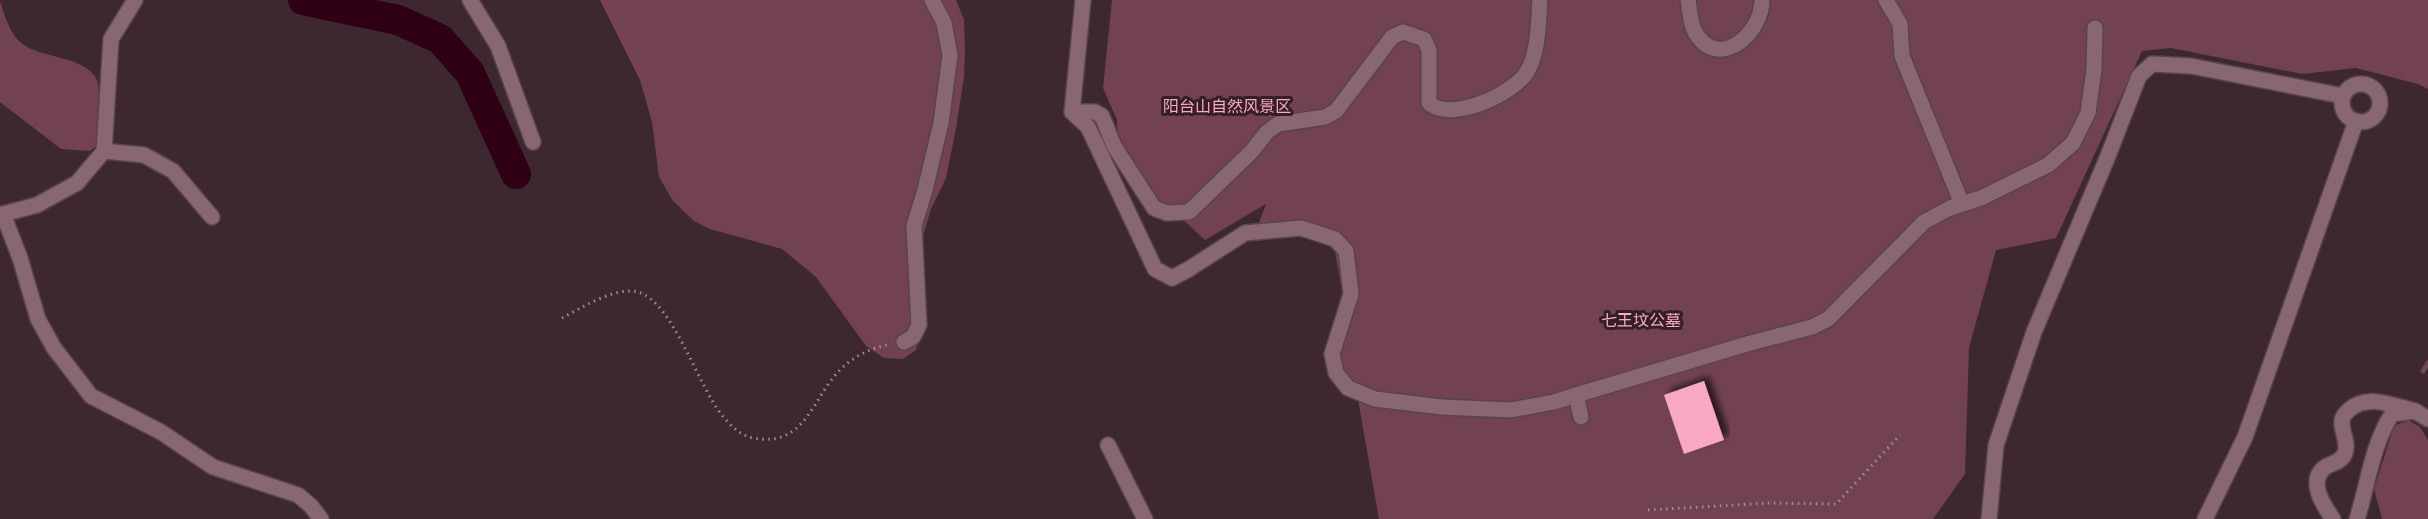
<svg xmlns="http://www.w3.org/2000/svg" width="2428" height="519" font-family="Lato,'Noto Sans SC',sans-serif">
<defs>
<filter id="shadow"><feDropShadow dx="5.5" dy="-5.5" stdDeviation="3" flood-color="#0009"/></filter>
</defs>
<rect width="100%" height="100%" fill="#3d282f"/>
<g fill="#724251">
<path d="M 600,0 L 956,0 L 964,20 L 965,51 L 964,77 L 956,128 L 946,178 L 931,209 L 922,239 L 923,325 L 916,350 L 903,359 L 884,358 L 866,346 L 816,277 L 782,249 L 710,229 L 694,221 L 673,201 L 659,177 L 652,122 L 640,80 Z"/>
<path d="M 1112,0 L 2428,0 L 2428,89 L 2418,84 L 2356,68 L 2302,74 L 2171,48 L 2142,51 L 2056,238 L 1996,250 L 1969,348 L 1965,474 L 1933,519 L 1379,519 L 1357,394 L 1339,390 L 1327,357 L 1343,298 L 1334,245 L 1308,230 L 1254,236 L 1266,204 L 1205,240 L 1178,215 L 1162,218 L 1118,144 L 1117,120 L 1103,88 Z"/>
<path d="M 0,1 C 4,14 9,30 18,40 C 35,59 82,54 96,78 C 101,86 100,131 100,143 L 90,151 L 61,149 L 0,102 Z"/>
<path d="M 2408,420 L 2420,427 L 2428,440 L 2428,519 L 2382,519 L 2374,489 L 2394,426 Z"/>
</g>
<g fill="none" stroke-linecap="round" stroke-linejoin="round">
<path stroke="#6c4757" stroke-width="5" d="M 2423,371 L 2428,363"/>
<path stroke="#2f0015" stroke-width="30" d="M 303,0 L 398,20 L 440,39 L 470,73 L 516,174"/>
</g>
<path fill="#f9a8c1" filter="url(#shadow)" d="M 1704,381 L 1724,440 L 1684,454 L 1664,395 Z"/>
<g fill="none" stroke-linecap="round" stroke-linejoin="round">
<defs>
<g id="minor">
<path d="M 470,0 L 498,46 L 533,142"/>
<path d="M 1083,0 L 1072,112 L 1088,127 L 1155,269 L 1172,278 L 1189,269 L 1245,233 L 1301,228 L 1335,239 L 1346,251 L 1351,294 L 1332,354 L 1336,373 L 1348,388 L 1375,399 L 1442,407 L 1511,410 L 1554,402 L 1576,395"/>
<path d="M 1688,0 C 1690,10 1690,24 1695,32 C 1718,72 1762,34 1762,0"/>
<path d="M 1886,0 L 1900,24 L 1902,56 L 1962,204"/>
<circle cx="2361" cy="103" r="19"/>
<path d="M 1072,112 L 1095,112 L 1102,116 L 1114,146 L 1154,208 L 1167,213 L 1189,212 L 1252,151 L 1267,132 L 1278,124 L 1325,117 L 1336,111 L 1392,37 L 1403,32 L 1424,39 L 1429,50 L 1429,103 C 1451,123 1513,94 1527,72 C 1539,51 1538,24 1540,0"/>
<path d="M 104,151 L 144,155 L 173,171 L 212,217"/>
<path d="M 3,214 L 37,205 L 77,183 L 104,151 L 111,39 L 135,0"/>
<path d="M 0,215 L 3,214 L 20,258 L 38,319 L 54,348 L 91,396 L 161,432 L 213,467 L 298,495 L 311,506 L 321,519"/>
<path d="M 904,342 L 913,337 L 919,325 L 914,226 L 925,190 L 941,123 L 950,55 L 944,23 L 932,0"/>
<path d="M 1581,417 L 1576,395 L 1747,344 L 1812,327 L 1828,319 L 1924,222 L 1950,208 L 1981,198 L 2048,165 L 2073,143 L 2088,113 L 2094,69 L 2095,28"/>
<path d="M 1108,445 L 1145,519"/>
<path d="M 1989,519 L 1996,445 L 2034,332 L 2108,156 L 2139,76 L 2152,64 L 2191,66 L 2343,96"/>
<path d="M 2205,519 L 2245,437 L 2356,121"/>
<path d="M 2333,519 C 2323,505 2306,479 2327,466 C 2334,463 2342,461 2345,453 C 2349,442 2341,432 2342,421 C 2342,416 2346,413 2349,410 C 2367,393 2395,406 2415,411"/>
<path d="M 2357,519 C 2368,484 2372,445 2392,414 L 2415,411 L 2428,419"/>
</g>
</defs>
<use href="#minor" stroke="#58444a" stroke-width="18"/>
<g stroke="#9f8e93" stroke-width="3" stroke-dasharray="1.5 4.5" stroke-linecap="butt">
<path d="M 562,318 C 581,308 616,286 638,292 C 672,301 698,385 721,414 C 730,425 739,435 753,438 C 805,448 812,399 839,371 C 853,356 871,348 891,344"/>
<path d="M 1648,510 L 1770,503 L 1836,504 L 1900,435"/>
</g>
<use href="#minor" stroke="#886771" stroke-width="15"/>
</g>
<g text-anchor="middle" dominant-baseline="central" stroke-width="6" stroke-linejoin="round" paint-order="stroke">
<g font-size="16" fill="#fda9c3" stroke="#331f25">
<text x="1227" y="105">阳台山自然风景区</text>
<text x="1641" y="319">七王坟公墓</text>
</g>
</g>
</svg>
